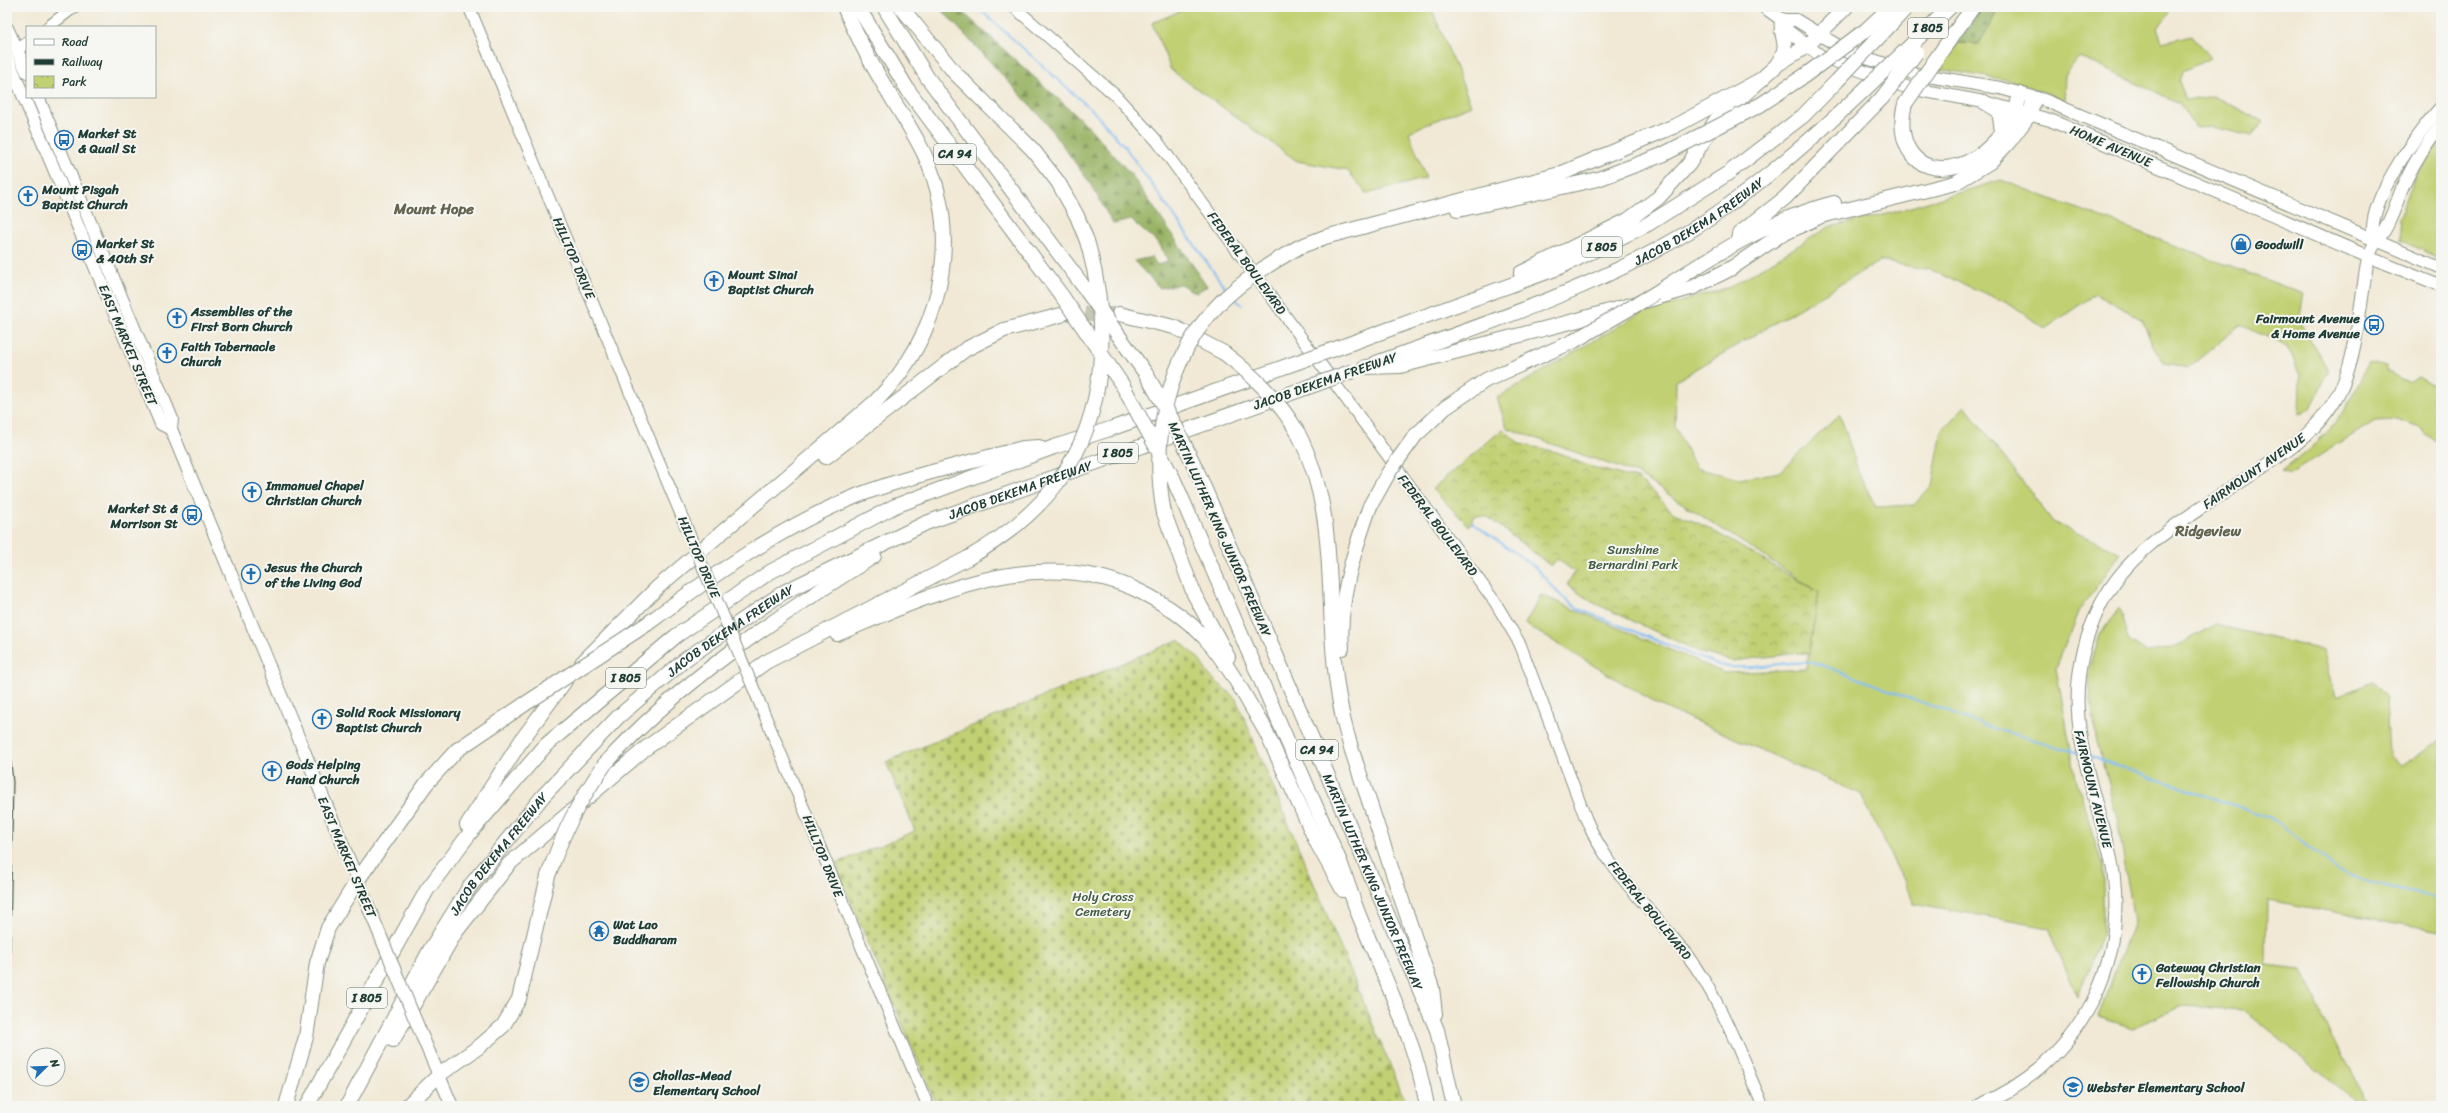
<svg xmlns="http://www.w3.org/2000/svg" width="2448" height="1113" font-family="Sriracha,sans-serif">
<defs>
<pattern id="forest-firs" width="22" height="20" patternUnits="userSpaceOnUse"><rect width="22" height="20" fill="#98b264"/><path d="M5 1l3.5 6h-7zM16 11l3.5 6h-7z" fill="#7b9253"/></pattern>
<pattern id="cemetery-stones" width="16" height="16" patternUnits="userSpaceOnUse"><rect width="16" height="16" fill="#c1d072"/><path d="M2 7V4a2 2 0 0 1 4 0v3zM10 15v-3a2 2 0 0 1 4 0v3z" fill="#9caa5e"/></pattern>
<pattern id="park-crowns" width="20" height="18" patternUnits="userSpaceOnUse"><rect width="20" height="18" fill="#c1d072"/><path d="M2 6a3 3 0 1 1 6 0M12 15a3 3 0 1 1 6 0" fill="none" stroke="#9caa5e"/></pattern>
</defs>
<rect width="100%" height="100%" fill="#f6f6f2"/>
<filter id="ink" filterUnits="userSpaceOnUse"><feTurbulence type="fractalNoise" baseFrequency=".025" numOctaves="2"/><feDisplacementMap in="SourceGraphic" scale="8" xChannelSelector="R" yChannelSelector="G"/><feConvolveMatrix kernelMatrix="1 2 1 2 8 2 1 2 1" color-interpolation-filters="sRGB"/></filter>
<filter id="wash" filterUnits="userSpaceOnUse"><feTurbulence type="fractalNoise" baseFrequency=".012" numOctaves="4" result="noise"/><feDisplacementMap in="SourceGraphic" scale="16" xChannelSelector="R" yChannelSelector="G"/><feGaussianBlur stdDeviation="0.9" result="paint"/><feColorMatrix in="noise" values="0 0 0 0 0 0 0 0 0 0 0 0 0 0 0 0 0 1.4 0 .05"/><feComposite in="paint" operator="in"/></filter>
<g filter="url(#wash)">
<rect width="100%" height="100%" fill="#f1e9d5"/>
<g fill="#c1d072" stroke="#708653">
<path d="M 1190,7 L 1431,7 L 1471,105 L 1409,132 L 1426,178 L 1367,194 L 1347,170 L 1297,161 L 1171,70 L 1152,23 Z"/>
<path d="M 2000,7 L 2174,7 L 2157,28 L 2162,42 L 2192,35 L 2211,58 L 2183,71 L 2179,81 L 2186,101 L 2213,96 L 2263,121 L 2251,136 L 2212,127 L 2196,128 L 2179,103 L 2079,57 L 2065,75 L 2064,100 L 2014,81 L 1937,69 L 1958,43 L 1979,44 Z"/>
<path d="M 2441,140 L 2441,259 L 2401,240 L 2399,219 L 2416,175 Z"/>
<path d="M 2001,180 L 2304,294 L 2299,321 L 2329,371 L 2311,408 L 2299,415 L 2300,376 L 2288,346 L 2240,325 L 2188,368 L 2165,364 L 2152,344 L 2142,319 L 2095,294 L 2045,329 L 2012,305 L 1931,270 L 1880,261 L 1676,381 L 1675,427 L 1696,468 L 1739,479 L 1780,472 L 1840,414 L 1859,474 L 1876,507 L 1914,505 L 1932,485 L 1942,430 L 1965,406 L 2053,522 L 2121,553 L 2078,612 L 2056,668 L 2076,778 L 2103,868 L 2103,931 L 2078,997 L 2048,928 L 1914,903 L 1861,794 L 1659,705 L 1525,624 L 1541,595 L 1724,673 L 1806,669 L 1819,592 L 1637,474 L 1507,428 L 1497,398 L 1639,314 L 1730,287 L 1829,227 L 1891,213 Z"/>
<path d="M 2368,362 L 2386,366 L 2386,371 L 2409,382 L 2418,376 L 2441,389 L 2441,447 L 2420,428 L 2396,420 L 2375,421 L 2290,474 L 2281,471 C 2326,436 2347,416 2368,362 Z"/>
<path d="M 2119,607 L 2128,639 L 2147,652 L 2171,648 L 2216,625 L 2323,650 L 2336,697 L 2372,682 L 2386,696 L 2389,755 L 2400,766 L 2441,740 L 2441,931 L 2267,900 L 2266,965 L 2302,969 L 2332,1038 L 2350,1068 L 2366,1106 L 2361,1106 L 2244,1010 L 2183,1006 L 2133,1028 L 2098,1017 L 2134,921 L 2118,823 L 2096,738 L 2088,674 L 2100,635 Z"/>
</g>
<g fill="url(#forest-firs)" stroke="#5c784c">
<path d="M 939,7 L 957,7 L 1088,126 L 1133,177 L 1207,286 L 1196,293 L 1180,284 L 1160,288 L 1134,261 L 1152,257 L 1157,265 L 1168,262 L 1160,245 L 1131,220 L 1113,224 L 1090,183 L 1044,120 Z"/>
<path d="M 1983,7 L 2000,7 L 1979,44 L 1958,43 Z"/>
</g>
<path fill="url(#cemetery-stones)" stroke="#708653" d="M 1178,640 L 1198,658 L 1209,675 L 1236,699 L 1406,1103 L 1399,1106 L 937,1106 L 835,864 L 915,831 L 886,762 Z"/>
<path fill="url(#park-crowns)" stroke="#708653" d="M 1503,429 L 1520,444 L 1557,452 L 1585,465 L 1640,480 L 1674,513 L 1705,526 L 1819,592 L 1809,653 L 1798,653 L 1733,661 L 1704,654 L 1592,602 L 1567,585 L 1575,572 L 1557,559 L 1551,566 L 1488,517 L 1475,516 L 1469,526 L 1432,489 Z"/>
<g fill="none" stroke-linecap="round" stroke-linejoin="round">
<g stroke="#80bdf3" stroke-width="2">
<path d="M 977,7 L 1094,112 L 1125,147 L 1226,289"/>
<path d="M 1233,297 L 1242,305"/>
<path d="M 1471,522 L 1535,567 L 1561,596 L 1579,609 L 1715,664 C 1750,674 1783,658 1819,664 L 1986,726 L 2079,753"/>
<path d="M 2089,756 L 2266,816 C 2294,831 2315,857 2343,872 C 2368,886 2413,892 2441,899"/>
</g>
</g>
</g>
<g filter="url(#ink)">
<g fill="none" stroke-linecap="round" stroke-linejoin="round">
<path stroke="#c7c7b5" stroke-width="14" stroke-dasharray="14 7" stroke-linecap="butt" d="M 1064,314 L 1119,314"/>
<defs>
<g id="secondary">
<path d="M 469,7 L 685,524"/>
<path d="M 1014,7 L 1115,95 L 1157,141 L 1495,602 L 1520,644 L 1586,819 C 1608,872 1653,910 1687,955 C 1721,1000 1740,1054 1763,1106"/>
<path d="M 48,27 L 74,7"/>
<path d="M 18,49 L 27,43"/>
<path d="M 2375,240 L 2441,268"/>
<path d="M 2369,257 L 2441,286"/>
<path d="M 758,699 L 928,1106"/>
</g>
<g id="primary">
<path d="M 1764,7 L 1782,20 L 1788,31 L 1821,56 L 1909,88 L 1984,102 L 2050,120 L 2369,257"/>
<path d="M 1782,20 L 1796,20 L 1848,52 L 1916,74 L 2000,88 L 2044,100 L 2375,240"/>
<path d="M 7,28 L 27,72"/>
<path d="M 7,57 L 161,424 L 171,429"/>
<path d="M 38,97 L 172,419 L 171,429 L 378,930"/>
<path d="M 2375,240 C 2374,235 2372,230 2373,225 C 2377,188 2417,134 2441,107"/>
<path d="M 417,1024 L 452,1106"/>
<path d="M 1978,1106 C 2071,1066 2125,979 2114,878 C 2112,855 2104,833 2098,811 C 2077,736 2064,678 2101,604 C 2125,557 2170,528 2213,500 C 2238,484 2263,467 2288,450 C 2347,406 2352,366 2362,298 C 2364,285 2365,270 2369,256 C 2373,243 2378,241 2384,231 C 2394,215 2398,195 2407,178 C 2416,159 2428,141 2441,125"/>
</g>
<g id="highway">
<path d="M 858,7 L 908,90 L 1062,296"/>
<path d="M 884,7 L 927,77 L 1081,283"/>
<path d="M 901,7 L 955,73 L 1033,150 L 1058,182 L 1077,216 L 1087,241"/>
<path d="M 1866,30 L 1891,7"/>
<path d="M 1877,39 L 1907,7"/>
<path d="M 1906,50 L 1950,7"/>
<path d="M 1938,56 L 1973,7"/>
<path d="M 1778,64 L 1807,46 L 1846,7"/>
<path d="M 1984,102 L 1999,111 L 2002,131"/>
<path d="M 1905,104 C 1895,141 1914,177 1956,166 C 1987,158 2015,124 2020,94"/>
<path d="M 1458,210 L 1598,179 L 1662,155"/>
<path d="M 1739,234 L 1785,198 L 1882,98"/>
<path d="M 1299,247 L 1325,237 L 1560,174 L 1675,126 L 1762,79"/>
<path d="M 1521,273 L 1628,220 L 1658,198 L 1689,164 L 1716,120 L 1776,66 C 1793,41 1779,42 1782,20"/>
<path d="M 1656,293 C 1712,256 1768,220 1834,203"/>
<path d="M 1119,314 L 1174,327 L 1224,353"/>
<path d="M 1332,350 L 1558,268 L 1648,224 L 1727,174 L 1803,116 L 1837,81"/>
<path id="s1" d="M 1376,363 C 1491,322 1622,280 1722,210 C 1772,174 1818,134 1863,91"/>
<path d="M 1365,367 L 1400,366 L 1578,320 L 1694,287 L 1730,269 L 1779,236 L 1821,216 L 1955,183 L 1990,162 L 2008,143 L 2030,114 L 2034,98"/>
<path d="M 1298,433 C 1343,522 1322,609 1340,703 C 1346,739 1360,773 1371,807 C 1391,868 1411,928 1432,988 L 1435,1014"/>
<path d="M 1415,436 L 1445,408 L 1486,380 L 1574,341"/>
<path d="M 826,457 L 966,349 L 1004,330 L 1061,315"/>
<path id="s2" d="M 1197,471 L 1437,1030 L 1454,1106"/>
<path d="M 1173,478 L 1340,862 C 1348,883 1354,905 1363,925 C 1387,985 1416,1042 1427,1106"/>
<path d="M 1164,513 L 1194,594 L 1228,657"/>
<path d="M 647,624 C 713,575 782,526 859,495 C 912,475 968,463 1023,448 L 1039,447"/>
<path d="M 837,634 C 933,594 1039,542 1141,592 C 1165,604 1187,619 1205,638 C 1230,666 1247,700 1266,732"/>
<path d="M 1342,648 C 1338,600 1354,551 1370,506"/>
<path d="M 582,663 L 658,587 L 876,401 C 940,337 963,242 926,158 C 915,133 898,109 884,85 C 869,60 856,34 844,7"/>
<path d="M 1262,723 L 1317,843 L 1343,890"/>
<path d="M 605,764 C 680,681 780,615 874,556"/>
<path d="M 467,825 L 521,741 L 565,681"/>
<path d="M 393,1040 L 455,933 L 509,864 L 646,748 L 766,662 L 968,558"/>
<path d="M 286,1106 L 306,1037 L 317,963 L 328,928 L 357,881 L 426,784 L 457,750 L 525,704"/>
<path d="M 307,1106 L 427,890 L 470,833 L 546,745 L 676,636 L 770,572 L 895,506 L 1054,447 L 1113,428 L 1295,363"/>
<path id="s3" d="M 347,1106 L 430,950 L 470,886 L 543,796 L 618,717 L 687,658 L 784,592 L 926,523 L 1311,386"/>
<path d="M 407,1106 L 439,1075 L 480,1046 L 503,1026 L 519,999 L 548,876"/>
</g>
</defs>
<use href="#secondary" stroke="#889384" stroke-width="13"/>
<use href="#primary" stroke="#889384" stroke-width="14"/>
<use href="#highway" stroke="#889384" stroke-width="16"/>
<use href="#secondary" stroke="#fff" stroke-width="11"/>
<use href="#primary" stroke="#fff" stroke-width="12"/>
<use href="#highway" stroke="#fff" stroke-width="14"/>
<path stroke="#1f3d34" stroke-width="1" d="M 7,723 L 13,782 L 7,1106"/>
<defs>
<path id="rail" d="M 7,753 L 7,873"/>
</defs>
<use href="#rail" stroke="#1f3d34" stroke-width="3.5"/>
<use href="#rail" stroke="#f6f6f2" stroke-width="2" stroke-dasharray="6" stroke-linecap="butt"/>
<defs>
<path id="secondary-bridge" d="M 685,524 L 758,699"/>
<path id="primary-bridge" d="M 378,930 L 417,1024"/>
<g id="highway-bridge">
<path d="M 1837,81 L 1877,39"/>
<path d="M 1863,91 L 1906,50"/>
<path d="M 1882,98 L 1916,53"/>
<path d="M 1905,104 L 1938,56"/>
<path d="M 1662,155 L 1760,105 L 1804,76 L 1866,30"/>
<path d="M 1081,283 L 1146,374 L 1174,423 L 1197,471"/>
<path d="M 1062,296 L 1123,386 L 1173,478"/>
<path d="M 1574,341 L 1656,293"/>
<path d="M 1224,353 C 1254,376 1279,400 1298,433"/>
<path d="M 1295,363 L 1332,350"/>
<path d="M 1311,386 L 1353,371"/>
<path d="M 1370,506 L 1389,472 L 1415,436"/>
<path d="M 1164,513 C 1150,440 1167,355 1222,301 C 1245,279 1271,263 1299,247"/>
<path d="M 968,558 C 1001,539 1035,513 1058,482 C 1109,413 1110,320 1087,241"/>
<path d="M 525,704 L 647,624"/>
<path d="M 548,876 C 564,830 577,804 605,764"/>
</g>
</defs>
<use href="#secondary-bridge" stroke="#889384" stroke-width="13" stroke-linecap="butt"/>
<use href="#primary-bridge" stroke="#889384" stroke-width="14" stroke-linecap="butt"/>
<use href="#highway-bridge" stroke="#889384" stroke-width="16" stroke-linecap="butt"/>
<use href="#secondary-bridge" stroke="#fff" stroke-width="11"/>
<use href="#primary-bridge" stroke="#fff" stroke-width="12"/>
<use href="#highway-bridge" stroke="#fff" stroke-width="14"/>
</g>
</g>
<defs>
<symbol id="bus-ring" viewBox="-11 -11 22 22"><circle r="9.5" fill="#f6f6f2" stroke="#1f6fb2" stroke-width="1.5"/><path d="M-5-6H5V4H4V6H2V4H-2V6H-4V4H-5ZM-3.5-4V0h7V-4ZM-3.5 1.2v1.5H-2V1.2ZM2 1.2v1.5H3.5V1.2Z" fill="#1f6fb2"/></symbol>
<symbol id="church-ring" viewBox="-11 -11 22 22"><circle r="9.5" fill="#f6f6f2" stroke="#1f6fb2" stroke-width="1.5"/><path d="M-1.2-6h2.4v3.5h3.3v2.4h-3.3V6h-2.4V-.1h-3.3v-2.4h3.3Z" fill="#1f6fb2"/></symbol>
<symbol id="shop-ring" viewBox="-11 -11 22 22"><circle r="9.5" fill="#f6f6f2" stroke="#1f6fb2" stroke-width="1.5"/><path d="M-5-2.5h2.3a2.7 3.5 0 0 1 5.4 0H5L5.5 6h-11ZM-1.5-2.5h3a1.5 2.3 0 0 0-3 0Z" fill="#1f6fb2"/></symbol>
<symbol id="temple-ring" viewBox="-11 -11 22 22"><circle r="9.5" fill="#f6f6f2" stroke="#1f6fb2" stroke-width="1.5"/><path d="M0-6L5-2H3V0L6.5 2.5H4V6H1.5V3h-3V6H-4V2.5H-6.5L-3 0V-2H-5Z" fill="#1f6fb2"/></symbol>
<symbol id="school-ring" viewBox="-11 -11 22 22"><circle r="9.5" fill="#f6f6f2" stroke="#1f6fb2" stroke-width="1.5"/><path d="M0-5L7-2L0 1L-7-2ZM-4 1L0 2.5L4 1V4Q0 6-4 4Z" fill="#1f6fb2"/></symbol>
</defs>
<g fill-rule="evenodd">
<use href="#bus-ring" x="53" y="129" width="22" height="22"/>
<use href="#church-ring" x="17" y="185" width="22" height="22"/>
<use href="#shop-ring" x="2230" y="233" width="22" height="22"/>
<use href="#bus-ring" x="71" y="239" width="22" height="22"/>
<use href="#church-ring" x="703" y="270" width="22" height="22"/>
<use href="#church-ring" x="166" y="307" width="22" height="22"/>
<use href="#bus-ring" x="2363" y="314" width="22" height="22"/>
<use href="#church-ring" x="156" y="342" width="22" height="22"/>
<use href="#church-ring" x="241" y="481" width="22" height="22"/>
<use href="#bus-ring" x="181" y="504" width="22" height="22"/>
<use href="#church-ring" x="240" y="563" width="22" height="22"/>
<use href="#church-ring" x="311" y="708" width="22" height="22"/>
<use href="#church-ring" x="261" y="760" width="22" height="22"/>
<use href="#temple-ring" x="588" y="920" width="22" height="22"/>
<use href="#church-ring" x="2131" y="963" width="22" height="22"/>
<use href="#school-ring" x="628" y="1071" width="22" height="22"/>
<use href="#school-ring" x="2062" y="1076" width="22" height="22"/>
</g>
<g text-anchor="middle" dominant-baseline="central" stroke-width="4" stroke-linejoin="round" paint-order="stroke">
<g fill="#f6f6f2" stroke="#60746d" stroke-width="1">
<rect x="1908" y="18" width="40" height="20" rx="3"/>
<rect x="934" y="144" width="42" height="20" rx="3"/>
<rect x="1582" y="237" width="40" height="20" rx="3"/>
<rect x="1098" y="443" width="40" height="20" rx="3"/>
<rect x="606" y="668" width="40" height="20" rx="3"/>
<rect x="1296" y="740" width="42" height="20" rx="3"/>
<rect x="347" y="988" width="40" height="20" rx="3"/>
</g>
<g font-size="12" font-weight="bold" fill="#1f3d34">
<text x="1928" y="28">I 805</text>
<text x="955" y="154">CA 94</text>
<text x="1602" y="247">I 805</text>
<text x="1118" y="453">I 805</text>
<text x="626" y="678">I 805</text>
<text x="1317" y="750">CA 94</text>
<text x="367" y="998">I 805</text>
</g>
<g font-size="13" font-weight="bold" fill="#1f3d34" stroke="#f6f6f2" text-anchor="start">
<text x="78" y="133">Market St<tspan x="78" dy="15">&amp; Quail St</tspan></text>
<text x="42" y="189">Mount Pisgah<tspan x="42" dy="15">Baptist Church</tspan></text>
<text x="96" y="243">Market St<tspan x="96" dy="15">&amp; 40th St</tspan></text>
<text x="2255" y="244">Goodwill</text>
<text x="728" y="274">Mount Sinai<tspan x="728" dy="15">Baptist Church</tspan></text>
<text x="191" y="311">Assemblies of the<tspan x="191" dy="15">First Born Church</tspan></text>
<text x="2360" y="318" text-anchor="end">Fairmount Avenue<tspan x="2360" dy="15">&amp; Home Avenue</tspan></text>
<text x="181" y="346">Faith Tabernacle<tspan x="181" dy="15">Church</tspan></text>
<text x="266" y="485">Immanuel Chapel<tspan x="266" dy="15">Christian Church</tspan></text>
<text x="178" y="508" text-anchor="end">Market St &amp;<tspan x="178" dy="15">Morrison St</tspan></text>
<text x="265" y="567">Jesus the Church<tspan x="265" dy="15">of the Living God</tspan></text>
<text x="336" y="712">Solid Rock Missionary<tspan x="336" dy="15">Baptist Church</tspan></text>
<text x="286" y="764">Gods Helping<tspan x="286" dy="15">Hand Church</tspan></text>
<text x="613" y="924">Wat Lao<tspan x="613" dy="15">Buddharam</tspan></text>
<text x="2156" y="967">Gateway Christian<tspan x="2156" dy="15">Fellowship Church</tspan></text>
<text x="653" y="1075">Chollas-Mead<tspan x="653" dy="15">Elementary School</tspan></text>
<text x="2087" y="1087">Webster Elementary School</text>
</g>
<g font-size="13" fill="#1f3d34" stroke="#f6f6f2">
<text transform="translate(2111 146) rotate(23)">HOME AVENUE</text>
<text stroke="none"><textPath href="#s1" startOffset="354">JACOB DEKEMA FREEWAY</textPath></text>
<text transform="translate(574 258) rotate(67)">HILLTOP DRIVE</text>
<text transform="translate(1247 263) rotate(54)">FEDERAL BOULEVARD</text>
<text transform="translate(128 345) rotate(67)">EAST MARKET STREET</text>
<text transform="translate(1325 381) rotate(-19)">JACOB DEKEMA FREEWAY</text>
<text transform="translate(2254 471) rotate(-35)">FAIRMOUNT AVENUE</text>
<text stroke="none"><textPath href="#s3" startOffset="943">JACOB DEKEMA FREEWAY</textPath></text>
<text transform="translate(1438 525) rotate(53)">FEDERAL BOULEVARD</text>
<text transform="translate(1220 529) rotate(66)">MARTIN LUTHER KING JUNIOR FREEWAY</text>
<text transform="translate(699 557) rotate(67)">HILLTOP DRIVE</text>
<text stroke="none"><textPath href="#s3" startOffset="619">JACOB DEKEMA FREEWAY</textPath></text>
<text transform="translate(2093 789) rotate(76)">FAIRMOUNT AVENUE</text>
<text stroke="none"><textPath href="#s3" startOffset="295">JACOB DEKEMA FREEWAY</textPath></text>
<text transform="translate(823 856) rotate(68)">HILLTOP DRIVE</text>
<text transform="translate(347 857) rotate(67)">EAST MARKET STREET</text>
<text stroke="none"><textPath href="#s2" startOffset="447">MARTIN LUTHER KING JUNIOR FREEWAY</textPath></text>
<text transform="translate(1650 910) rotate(51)">FEDERAL BOULEVARD</text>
</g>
<g font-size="13" fill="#3f5a40" stroke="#f6f6f2">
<text x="1633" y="549">Sunshine<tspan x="1633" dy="15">Bernardini Park</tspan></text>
<text x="1103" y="896">Holy Cross<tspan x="1103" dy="15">Cemetery</tspan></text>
</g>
<g font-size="15" font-weight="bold" fill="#656450" stroke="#f6f6f2">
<text x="434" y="209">Mount Hope</text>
<text x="2208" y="531">Ridgeview</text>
</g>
</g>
<rect width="2448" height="1113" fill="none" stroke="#f6f6f2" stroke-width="24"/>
<rect x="26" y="26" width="130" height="72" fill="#f6f6f2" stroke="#a0aca6"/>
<rect x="34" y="39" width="20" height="6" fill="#ffffff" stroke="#a0aca6"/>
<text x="62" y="46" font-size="12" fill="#1f3d34">Road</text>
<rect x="34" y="59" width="20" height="6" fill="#1f3d34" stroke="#a0aca6"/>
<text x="62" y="66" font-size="12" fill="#1f3d34">Railway</text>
<rect x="34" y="76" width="20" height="12" fill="url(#park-crowns)" stroke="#a0aca6"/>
<text x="62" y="86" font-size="12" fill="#1f3d34">Park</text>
<g transform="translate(46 1067) rotate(67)"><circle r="19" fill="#f6f6f2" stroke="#a0aca6"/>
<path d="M0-3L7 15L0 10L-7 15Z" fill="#1f6fb2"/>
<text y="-6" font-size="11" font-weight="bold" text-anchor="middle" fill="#1f3d34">N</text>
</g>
</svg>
